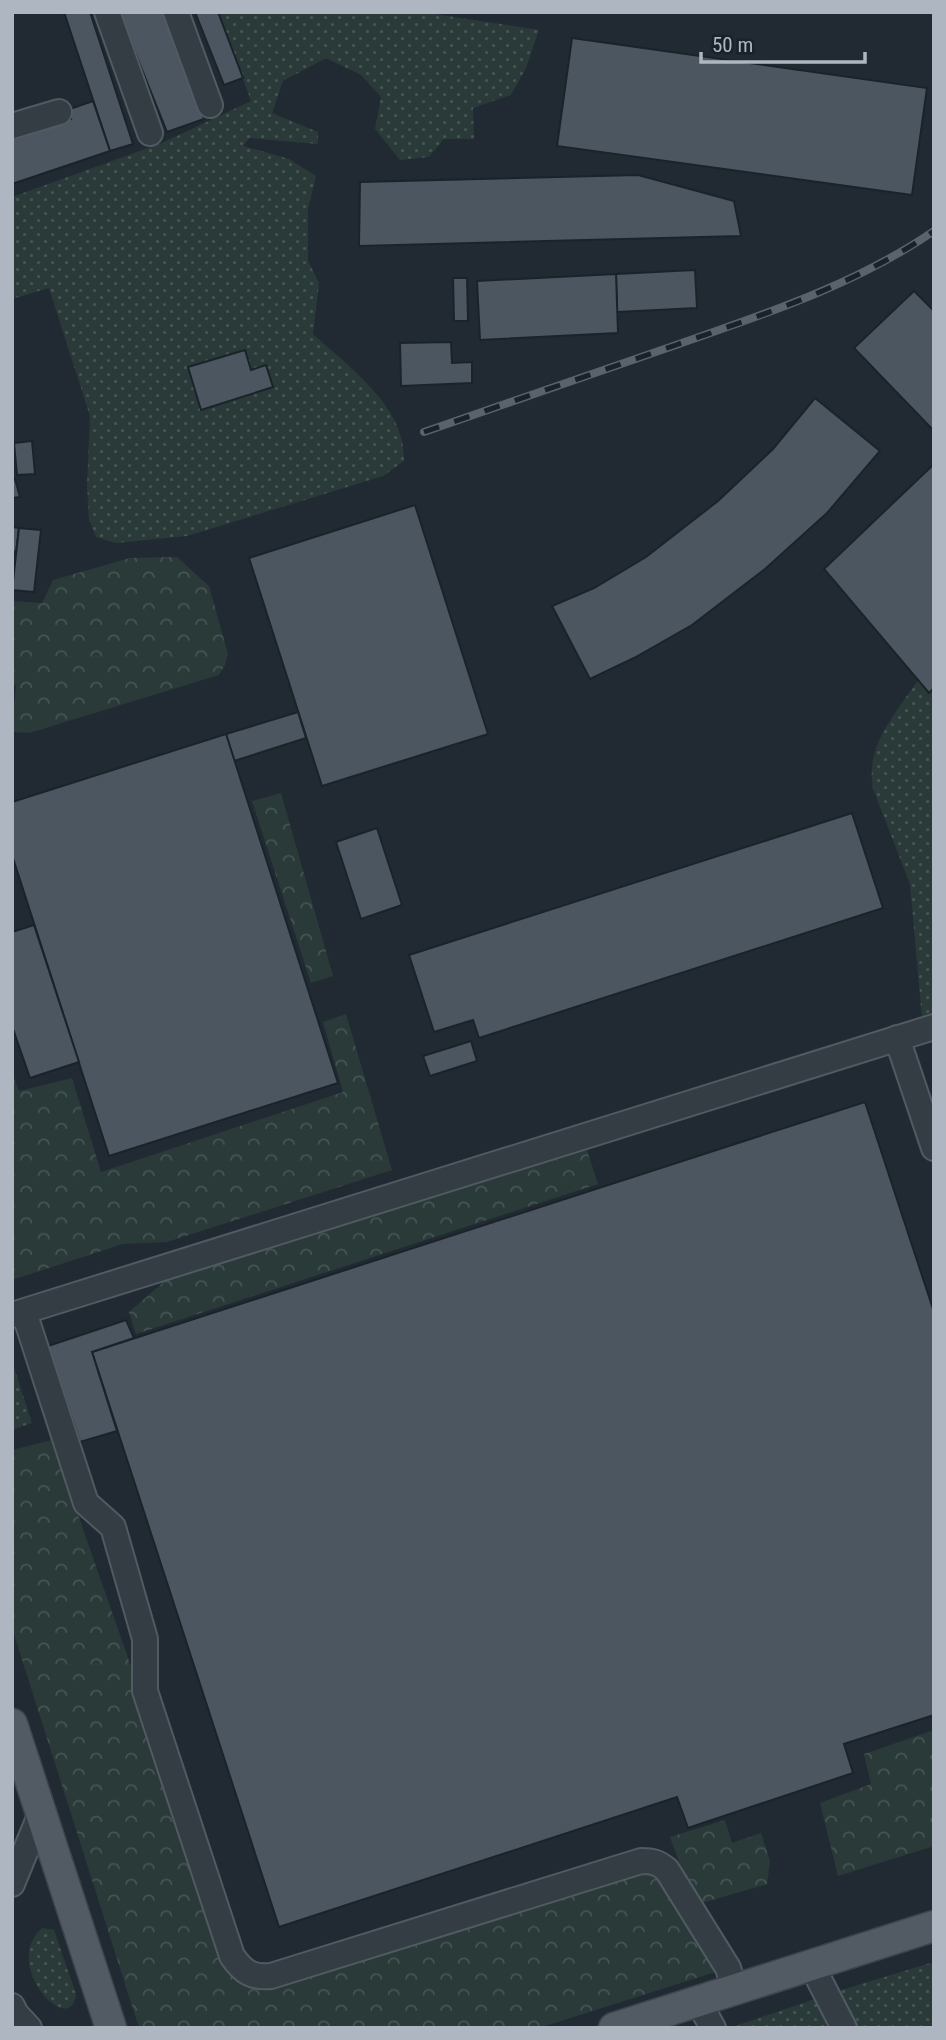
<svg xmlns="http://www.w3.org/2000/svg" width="946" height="2040" font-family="'Roboto Condensed',sans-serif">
<defs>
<pattern id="grass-dots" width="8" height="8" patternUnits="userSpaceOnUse" patternTransform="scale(1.75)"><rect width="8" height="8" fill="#293a39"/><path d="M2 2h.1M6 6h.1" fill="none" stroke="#465454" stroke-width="1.8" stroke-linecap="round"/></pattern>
<pattern id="forest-crowns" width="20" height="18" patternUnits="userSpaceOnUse" patternTransform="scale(1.75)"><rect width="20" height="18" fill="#293a39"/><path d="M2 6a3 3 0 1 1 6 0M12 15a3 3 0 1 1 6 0" fill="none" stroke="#465454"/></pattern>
</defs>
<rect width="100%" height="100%" fill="#212a33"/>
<g fill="url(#grass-dots)">
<path d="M 219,12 L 422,12 L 539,30 L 526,68 L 511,95 L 473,108 L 474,139 L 444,139 L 429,157 L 400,160 L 375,129 L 381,97 L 361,75 L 326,58 L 283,81 L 272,113 L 318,132 L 318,144 L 249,138 L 243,146 L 289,159 L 316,176 L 308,209 L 308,261 L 319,283 L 313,334 C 350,368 406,407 404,461 L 383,476 L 187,536 L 116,543 L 96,537 L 89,520 L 87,485 L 90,416 L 49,288 L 12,299 L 12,197 L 162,143 L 251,101 Z"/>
<path d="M 918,680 L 929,693 L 934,688 L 934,1026 L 923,1030 L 910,884 L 873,789 C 865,745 895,715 918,680 Z"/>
<path d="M 12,1361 L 32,1423 L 12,1430 Z"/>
<path d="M 42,1928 L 54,1930 L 76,1994 C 71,2040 0,1965 42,1928 Z"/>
<path d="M 934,1962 L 934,2028 L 854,2028 L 838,1991 Z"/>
<path d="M 815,1999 L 829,2028 L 733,2028 L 732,2027 Z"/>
</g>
<g fill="url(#forest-crowns)">
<path d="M 177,557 L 209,586 L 228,654 L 225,665 L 219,675 L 29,733 L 12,732 L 16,685 L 12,684 L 12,601 L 42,603 L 53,580 L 130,558 Z"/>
<path d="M 281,793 L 333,976 L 311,983 L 252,801 Z"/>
<path d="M 346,1014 L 392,1170 L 167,1242 L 123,1244 L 12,1280 L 12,1073 L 19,1091 L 72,1078 L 101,1172 L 343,1092 L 323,1022 Z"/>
<path d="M 585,1144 L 598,1184 L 136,1334 L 129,1312 L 173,1274 Z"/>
<path d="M 52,1440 L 232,1956 L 248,1974 L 655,1862 L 728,1968 L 539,2028 L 139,2028 L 12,1628 L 12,1450 Z"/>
<path d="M 934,1730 L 934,1846 L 838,1876 L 820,1803 L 871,1784 L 864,1754 Z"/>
<path d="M 725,1820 L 732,1843 L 761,1833 L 770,1861 L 767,1884 L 695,1905 L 670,1837 Z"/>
</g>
<g fill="#4c5661" stroke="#1b232a" stroke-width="2">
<path d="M 64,12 L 90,12 L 133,144 L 110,151 Z"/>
<path d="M 119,12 L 163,12 L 204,119 L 167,132 Z"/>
<path d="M 195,12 L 218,12 L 243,78 L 224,85 Z"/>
<path d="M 572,38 L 927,88 L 912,195 L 557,146 Z"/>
<path d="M 93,101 L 110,151 L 12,184 L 12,139 L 71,119 L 67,110 Z"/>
<path d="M 638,175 L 734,201 L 741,236 L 359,246 L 360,182 Z"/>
<path d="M 695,270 L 697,308 L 617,312 L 616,274 Z"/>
<path d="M 616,274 L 618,333 L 480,340 L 477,281 Z"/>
<path d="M 453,278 L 467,278 L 468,321 L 454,321 Z"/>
<path d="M 914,291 L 934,311 L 934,431 L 854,348 Z"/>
<path d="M 451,342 L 452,363 L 472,362 L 472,383 L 401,386 L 400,343 Z"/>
<path d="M 245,350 L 251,370 L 266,365 L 273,387 L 201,410 L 188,367 Z"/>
<path d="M 815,398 L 880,451 L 827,513 L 765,569 L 692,625 L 634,658 L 590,679 L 552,606 L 594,588 L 646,557 L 718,501 L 773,449 Z"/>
<path d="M 32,441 L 35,474 L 17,475 L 14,443 Z"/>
<path d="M 934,464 L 934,688 L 929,693 L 824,569 Z"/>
<path d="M 15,479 L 20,497 L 12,498 L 12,480 Z"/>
<path d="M 415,505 L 488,734 L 322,786 L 249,558 Z"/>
<path d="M 12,527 L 19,528 L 16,552 L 12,551 Z"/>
<path d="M 19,528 L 41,530 L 34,592 L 12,590 Z"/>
<path d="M 298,712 L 306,738 L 234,761 L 226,734 Z"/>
<path d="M 226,734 L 338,1083 L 109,1156 L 12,855 L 12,802 Z"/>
<path d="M 852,813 L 883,908 L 479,1038 L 473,1020 L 434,1032 L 409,955 Z"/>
<path d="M 377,828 L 402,905 L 361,919 L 336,842 Z"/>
<path d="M 34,925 L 79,1062 L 30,1078 L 12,1026 L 12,932 Z"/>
<path d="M 471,1041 L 477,1061 L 430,1076 L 423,1056 Z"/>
<path d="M 865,1102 L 934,1312 L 934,1715 L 844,1744 L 853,1773 L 688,1828 L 677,1797 L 279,1927 L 92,1352 Z"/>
<path d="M 126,1320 L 134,1338 L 92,1352 L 117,1431 L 80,1442 L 48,1346 Z"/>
</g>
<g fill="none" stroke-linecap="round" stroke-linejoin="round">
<defs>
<g id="minor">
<path d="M 107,12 L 150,133"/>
<path d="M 176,12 L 210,105"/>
<path d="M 12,126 L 59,112"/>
<path d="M 897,1038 L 934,1148"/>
<path d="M 24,1312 L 86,1503 L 113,1527 L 145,1639 L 145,1691 L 232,1956 C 243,1972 252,1978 271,1976 L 641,1861 C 652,1861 658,1862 667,1870 L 728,1968 L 735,1990"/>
<path d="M 12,1315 L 934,1027"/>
<path d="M 12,1884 L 41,1813"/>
<path d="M 812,1966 L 844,2028"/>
<path d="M 698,2001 L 713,2028"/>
<path d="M 12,2006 L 16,2014 L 29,2028"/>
</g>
<g id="major">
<path d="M 12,1724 L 111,2028"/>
<path d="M 614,2028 L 934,1926"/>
</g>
</defs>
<use href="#minor" stroke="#515a62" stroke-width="28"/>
<use href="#major" stroke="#3d454d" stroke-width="33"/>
<use href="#minor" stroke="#343c44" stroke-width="24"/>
<use href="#major" stroke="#525b64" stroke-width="30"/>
<defs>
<path id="rail" d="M 424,432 C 508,403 592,374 676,345 C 765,314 855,285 934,231"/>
</defs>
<use href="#rail" stroke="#5a636d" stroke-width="8"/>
<use href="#rail" stroke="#1a2128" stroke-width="5" stroke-dasharray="16" stroke-linecap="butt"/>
</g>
<rect width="946" height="2040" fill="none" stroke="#aeb7c1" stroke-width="28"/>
<path d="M701 52v10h164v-10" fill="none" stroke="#aeb7c1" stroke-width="3.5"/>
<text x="712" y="52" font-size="21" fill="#aeb7c1" stroke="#1a2128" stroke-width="5" paint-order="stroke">50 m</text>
</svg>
